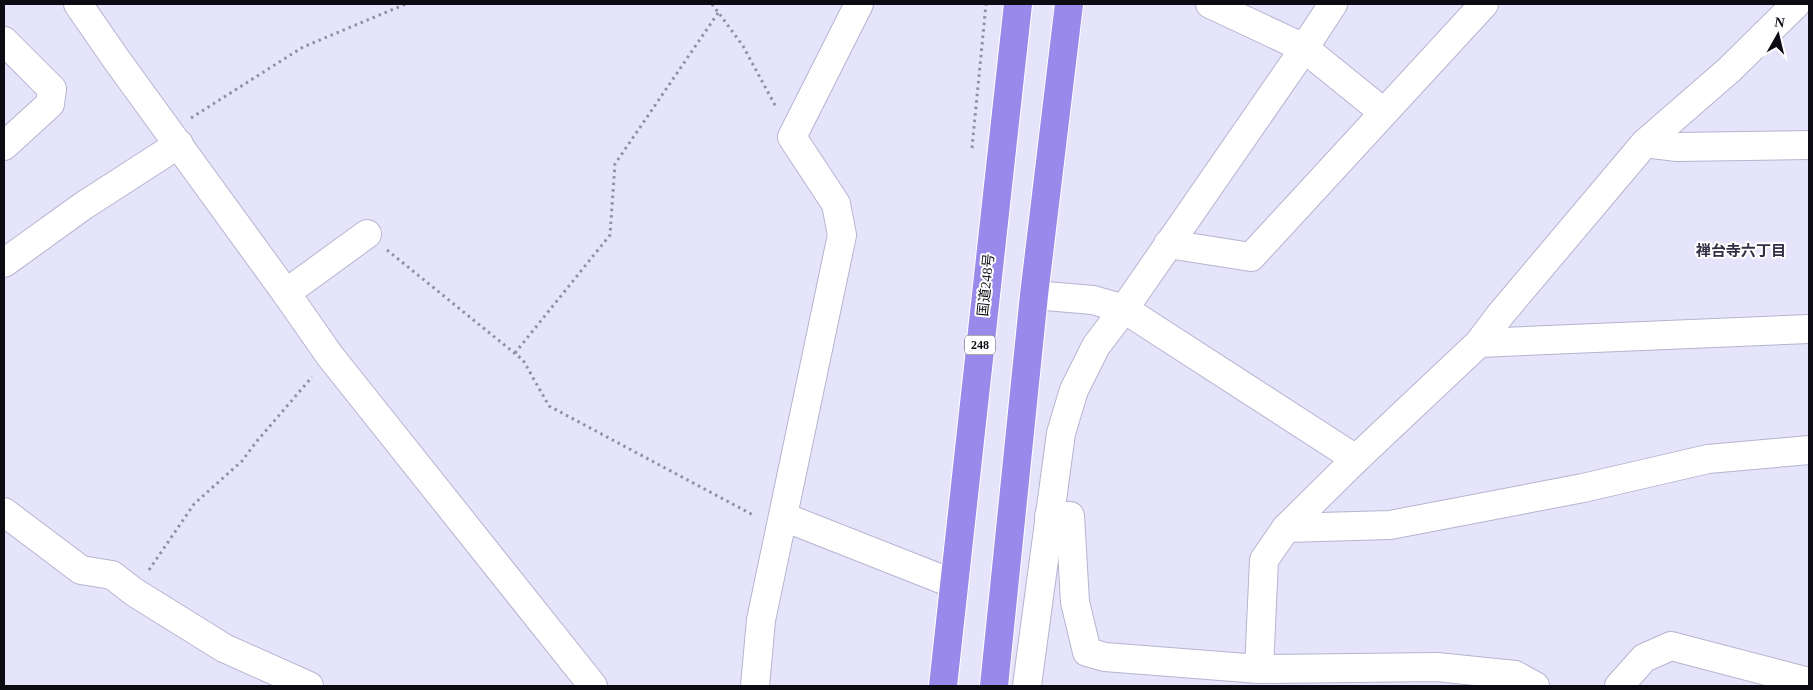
<svg xmlns="http://www.w3.org/2000/svg" width="1813" height="690" font-family="'Times New Roman','Noto Sans JP',serif">
<rect width="100%" height="100%" fill="#e5e4fb"/>
<g fill="none" stroke-linecap="round" stroke-linejoin="round">
<defs>
<g id="minor">
<path d="M 78,4 L 116,59 L 286,293 L 330,356 L 593,686"/>
<path d="M 1210,4 L 1304,48 L 1383,112"/>
<path d="M 4,41 L 52,89 L 50,104 L 4,146"/>
<path d="M 1645,143 L 1677,147 L 1809,145"/>
<path d="M 1168,244 L 1251,257 L 1484,4"/>
<path d="M 4,263 L 83,206 L 179,144"/>
<path d="M 286,293 L 367,234"/>
<path d="M 1034,295 L 1093,300 L 1124,309 L 1297,59 L 1333,4"/>
<path d="M 1479,343 L 1809,329"/>
<path d="M 4,512 L 81,570 L 112,575 L 134,592 L 224,648 L 309,686"/>
<path d="M 1049,516 L 1070,516 L 1075,602 L 1087,652 L 1105,657 L 1259,669 L 1437,667 L 1515,675 L 1535,686"/>
<path d="M 784,517 L 954,584"/>
<path d="M 1286,528 L 1390,525 L 1583,488 L 1708,459 L 1809,450"/>
<path d="M 1259,669 L 1264,560 L 1286,528 L 1356,459 L 1479,343 L 1500,315 L 1645,143 L 1729,70 L 1796,4"/>
<path d="M 755,686 L 761,620 L 842,235 L 836,204 L 792,137 L 859,4"/>
<path d="M 1027,686 L 1061,433 L 1074,390 L 1096,346 L 1124,309 L 1356,459"/>
<path d="M 1619,686 L 1644,658 L 1671,646 L 1809,682"/>
</g>
<g id="highway">
<path d="M 943,686 L 1018,4"/>
<path d="M 994,686 L 1034,295 L 1069,4"/>
</g>
</defs>
<use href="#minor" stroke="#b6b4d0" stroke-width="30"/>
<use href="#highway" stroke="#fff" stroke-width="30"/>
<g stroke="#9190a1" stroke-width="3" stroke-dasharray="2.5 4" stroke-linecap="butt">
<path d="M 712,4 L 743,46 L 776,107"/>
<path d="M 191,118 L 303,47 L 406,4"/>
<path d="M 972,148 L 986,4"/>
<path d="M 387,250 L 523,360 L 549,406 L 755,516"/>
<path d="M 515,353 L 610,235 L 615,164 L 718,13"/>
<path d="M 149,570 L 194,504 L 242,461 L 257,441 L 312,377"/>
</g>
<use href="#minor" stroke="#fff" stroke-width="28"/>
<use href="#highway" stroke="#9889eb" stroke-width="28"/>
</g>
<g text-anchor="middle" dominant-baseline="central" stroke-width="4" stroke-linejoin="round" paint-order="stroke">
<rect fill="#fff" stroke="#55545a" stroke-width="1" x="965" y="335.5" width="30" height="19" rx="4"/>
<g font-size="12" font-weight="bold" fill="#0c0b14">
<text x="980" y="345">248</text>
</g>
<g font-size="14" fill="#0c0b14" stroke="#fff">
<text transform="translate(986 285) rotate(-84)">国道248号</text>
</g>
<g font-size="15" font-weight="bold" fill="#323046" stroke="#fff">
<text x="1741" y="251">禅台寺六丁目</text>
</g>
</g>
<rect width="1813" height="690" fill="none" stroke="#0c0b14" stroke-width="10"/>
<g transform="translate(1778 35) rotate(8)" stroke="#ffffff" stroke-width="4" paint-order="stroke">
<path d="M0-4L9 19L0 12L-9 19Z" fill="#0c0b14"/>
<text y="-8" font-size="14" font-weight="bold" text-anchor="middle" fill="#0c0b14">N</text>
</g>
</svg>
